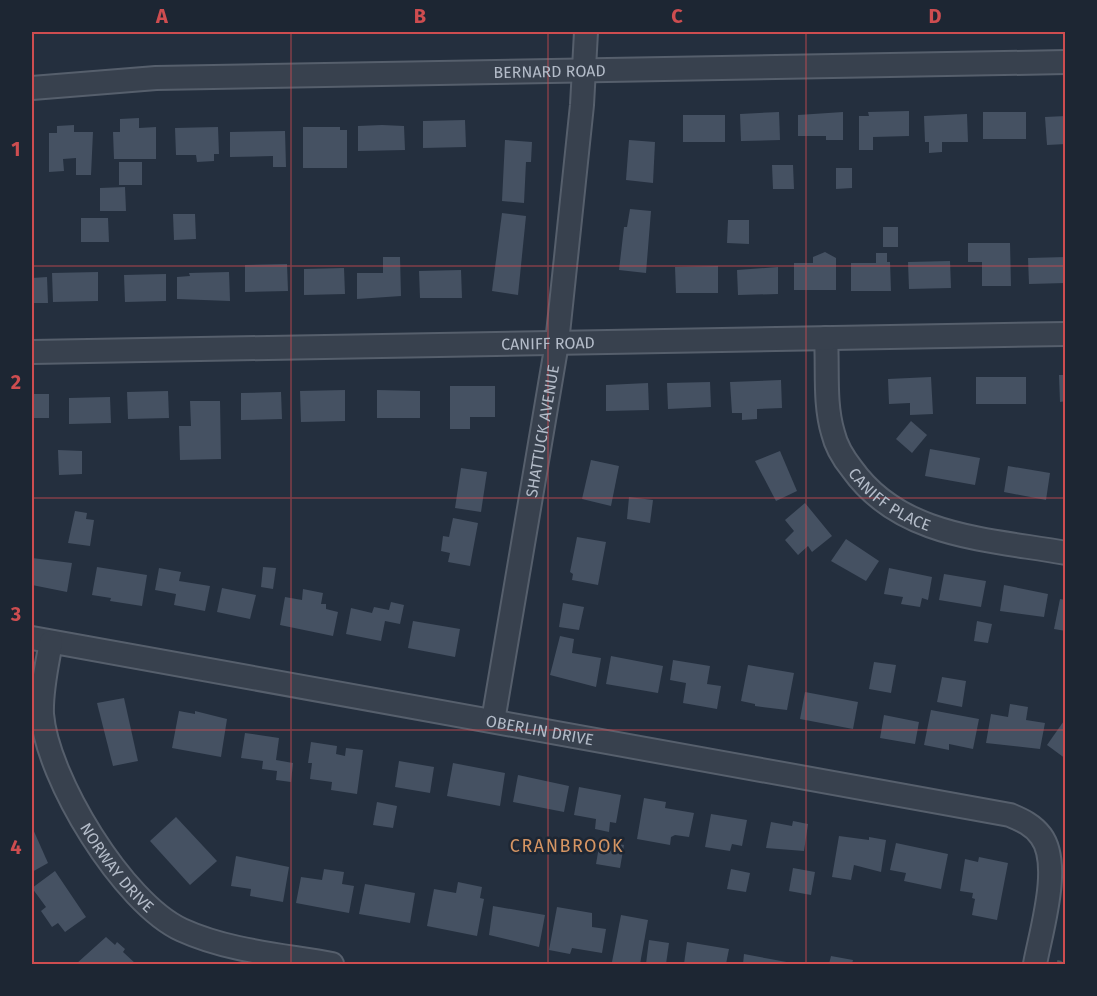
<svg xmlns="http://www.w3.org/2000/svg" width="1097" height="996" font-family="'Fira Sans',sans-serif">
<rect width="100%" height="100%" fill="#242f3e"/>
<g fill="#455162">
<path d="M 909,111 L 909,136 L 873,137 L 873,150 L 859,150 L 859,116 L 869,116 L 868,112 Z"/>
<path d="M 779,112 L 780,140 L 741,141 L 740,114 Z"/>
<path d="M 843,112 L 843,140 L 826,140 L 826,136 L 798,136 L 798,115 Z"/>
<rect x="983" y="112" width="43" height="27"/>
<path d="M 967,114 L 968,142 L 942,142 L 942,152 L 929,153 L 929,142 L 925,142 L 924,116 Z"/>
<rect x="683" y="115" width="42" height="27"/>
<path d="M 1066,116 L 1066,144 L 1047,145 L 1045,117 Z"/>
<path d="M 139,118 L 139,128 L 156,127 L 156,159 L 114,159 L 113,132 L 120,132 L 120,119 Z"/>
<path d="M 465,120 L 466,147 L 423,148 L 423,121 Z"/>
<path d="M 74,125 L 74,132 L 93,132 L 91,175 L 76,175 L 76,158 L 63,159 L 64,171 L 49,172 L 49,133 L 57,133 L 57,126 Z"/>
<path d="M 382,125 L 404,126 L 405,150 L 358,151 L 358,126 Z"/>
<path d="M 218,127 L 219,154 L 214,154 L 214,161 L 197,162 L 196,155 L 176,155 L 175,128 Z"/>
<path d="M 303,127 L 340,127 L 340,130 L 347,130 L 347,168 L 303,168 Z"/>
<path d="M 285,131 L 286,167 L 273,167 L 273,156 L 230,157 L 230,132 Z"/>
<path d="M 505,140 L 532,142 L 531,162 L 526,162 L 524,203 L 502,201 Z"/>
<path d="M 629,140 L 655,142 L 653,183 L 626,180 Z"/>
<rect x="119" y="162" width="23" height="23"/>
<path d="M 772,165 L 793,165 L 794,189 L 773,189 Z"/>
<path d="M 836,168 L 852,168 L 852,188 L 836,189 Z"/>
<path d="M 125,187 L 126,211 L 100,211 L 100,188 Z"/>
<path d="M 630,209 L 651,211 L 646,273 L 619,270 L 624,227 L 627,227 Z"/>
<path d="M 502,213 L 526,216 L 518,295 L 492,291 Z"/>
<path d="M 173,214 L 195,214 L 196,239 L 174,240 Z"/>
<path d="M 81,218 L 108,218 L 109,242 L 81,242 Z"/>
<path d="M 728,220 L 749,220 L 749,244 L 727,243 Z"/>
<rect x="883" y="227" width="15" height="20"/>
<path d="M 968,243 L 1010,243 L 1011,286 L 982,286 L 982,262 L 968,262 Z"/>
<path d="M 825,252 L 836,258 L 836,290 L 794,290 L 794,263 L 813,263 L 813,257 Z"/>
<path d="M 876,253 L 887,253 L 887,262 L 890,262 L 891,291 L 851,291 L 851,263 L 876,263 Z"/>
<path d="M 383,257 L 400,257 L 401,296 L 357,299 L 357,273 L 383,273 Z"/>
<path d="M 1066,257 L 1066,283 L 1029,284 L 1028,258 Z"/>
<path d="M 950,261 L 951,288 L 909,289 L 908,262 Z"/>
<path d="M 287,264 L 288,291 L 245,292 L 245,265 Z"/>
<path d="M 718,266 L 718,293 L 676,293 L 675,267 Z"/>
<path d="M 778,267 L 778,294 L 738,295 L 737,270 Z"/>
<path d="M 344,268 L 345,294 L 304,295 L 304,269 Z"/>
<path d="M 461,270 L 462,298 L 420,298 L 419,271 Z"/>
<path d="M 98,272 L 98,301 L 53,302 L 52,273 Z"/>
<path d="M 229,272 L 230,301 L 177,299 L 177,277 L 190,276 L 189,273 Z"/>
<path d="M 166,274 L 166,301 L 125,302 L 124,275 Z"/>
<path d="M 47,277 L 48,303 L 32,303 L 32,278 Z"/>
<path d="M 1059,375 L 1066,375 L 1066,401 L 1060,402 Z"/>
<path d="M 931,377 L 933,414 L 910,415 L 910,403 L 889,404 L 888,379 Z"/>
<rect x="976" y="377" width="50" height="27"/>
<path d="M 781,380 L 782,408 L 757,409 L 757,419 L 742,420 L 742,413 L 732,413 L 730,382 Z"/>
<path d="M 710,382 L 711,407 L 668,409 L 667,383 Z"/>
<path d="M 648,383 L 649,410 L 606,411 L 606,385 Z"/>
<path d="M 450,386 L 495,386 L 495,417 L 470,417 L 470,429 L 450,429 Z"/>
<path d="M 345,390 L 345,421 L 301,422 L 300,391 Z"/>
<path d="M 377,390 L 420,391 L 420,418 L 377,418 Z"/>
<path d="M 168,391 L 169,418 L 128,419 L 127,392 Z"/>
<path d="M 281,392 L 282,419 L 241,420 L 241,393 Z"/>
<rect x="32" y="394" width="17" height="24"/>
<path d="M 110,397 L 111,423 L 69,424 L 69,398 Z"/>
<path d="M 190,401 L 220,401 L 221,459 L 180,460 L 179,426 L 191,426 Z"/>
<path d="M 911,421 L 927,435 L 912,453 L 896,439 Z"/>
<path d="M 930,449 L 980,458 L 975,485 L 925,476 Z"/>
<path d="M 58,450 L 82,451 L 82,474 L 59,475 Z"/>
<path d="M 780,451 L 797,491 L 776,501 L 755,461 Z"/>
<path d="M 591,460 L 619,466 L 611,506 L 582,499 Z"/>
<path d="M 1008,466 L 1050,473 L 1046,500 L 1004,492 Z"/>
<path d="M 461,468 L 487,472 L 481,512 L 455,508 Z"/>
<path d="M 629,497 L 653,500 L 650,523 L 627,519 Z"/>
<path d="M 805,503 L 832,536 L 812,552 L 808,546 L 798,555 L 785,540 L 794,531 L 785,520 Z"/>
<path d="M 75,511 L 87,513 L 86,519 L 94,520 L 90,546 L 68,543 Z"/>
<path d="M 453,518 L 478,523 L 470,566 L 448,562 L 450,553 L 441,551 L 443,536 L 449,537 Z"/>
<path d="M 577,537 L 606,542 L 598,585 L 572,580 L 573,574 L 570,572 Z"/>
<path d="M 846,539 L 879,561 L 866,581 L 831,561 Z"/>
<path d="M 32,558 L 72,563 L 67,592 L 32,585 Z"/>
<path d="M 97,567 L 147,575 L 142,606 L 110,601 L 111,598 L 92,595 Z"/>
<path d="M 263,567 L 276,568 L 273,589 L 261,587 Z"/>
<path d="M 159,568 L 181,572 L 179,581 L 210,586 L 205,611 L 174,605 L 176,594 L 155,590 Z"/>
<path d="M 889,568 L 932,577 L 928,600 L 922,598 L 920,607 L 901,604 L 903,597 L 884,594 Z"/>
<path d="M 944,574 L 986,581 L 981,607 L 939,600 Z"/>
<path d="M 1004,585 L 1048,594 L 1044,617 L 1000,611 Z"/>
<path d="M 222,588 L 256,595 L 250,619 L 217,612 Z"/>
<path d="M 303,589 L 323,593 L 321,604 L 326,604 L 326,609 L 338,612 L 333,636 L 280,625 L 285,597 L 302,600 Z"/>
<path d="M 1060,599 L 1066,600 L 1066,631 L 1054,629 Z"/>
<path d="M 391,602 L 404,605 L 400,624 L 385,621 L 381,641 L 346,634 L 351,608 L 372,613 L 374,607 L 389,610 Z"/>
<path d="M 563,603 L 584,607 L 579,630 L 559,627 Z"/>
<path d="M 413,621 L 460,629 L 455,657 L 408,648 Z"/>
<path d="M 977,621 L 992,624 L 988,643 L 974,641 Z"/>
<path d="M 560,636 L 574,639 L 572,653 L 601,658 L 596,687 L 550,675 Z"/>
<path d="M 611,656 L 663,666 L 658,693 L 606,684 Z"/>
<path d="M 673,660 L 710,666 L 707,684 L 721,686 L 717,709 L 683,703 L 686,683 L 670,680 Z"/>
<path d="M 874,662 L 896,665 L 891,693 L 869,689 Z"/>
<path d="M 748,665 L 794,673 L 787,710 L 755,706 L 755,704 L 741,701 Z"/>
<path d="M 942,677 L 966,681 L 962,707 L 937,702 Z"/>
<path d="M 805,692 L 858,702 L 853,729 L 800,719 Z"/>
<path d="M 124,698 L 138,761 L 113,766 L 97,703 Z"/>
<path d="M 1010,704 L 1028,707 L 1026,720 L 1045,723 L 1040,749 L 986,743 L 991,714 L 1008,717 Z"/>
<path d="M 931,710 L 979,719 L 973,749 L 949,744 L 949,750 L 924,745 Z"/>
<path d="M 179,711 L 195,714 L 195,711 L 227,719 L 221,757 L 172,748 Z"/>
<path d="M 884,715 L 919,722 L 915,744 L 880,738 Z"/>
<path d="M 1066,718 L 1066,759 L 1047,745 Z"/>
<path d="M 245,733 L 279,738 L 276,760 L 293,763 L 291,782 L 276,780 L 277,771 L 262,769 L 263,761 L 241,758 Z"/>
<path d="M 311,742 L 337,746 L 336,754 L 345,756 L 346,748 L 363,750 L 357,794 L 331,790 L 332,782 L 310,779 L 312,763 L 308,763 Z"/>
<path d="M 399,761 L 434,767 L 430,793 L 395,787 Z"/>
<path d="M 453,763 L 505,773 L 500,806 L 447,796 Z"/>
<path d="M 518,775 L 569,786 L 564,812 L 513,802 Z"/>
<path d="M 579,787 L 621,795 L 616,823 L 610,822 L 609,832 L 595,829 L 596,819 L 574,815 Z"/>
<path d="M 644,798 L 666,802 L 665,808 L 694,813 L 689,837 L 675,835 L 671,837 L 670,845 L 637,839 Z"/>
<path d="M 377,802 L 397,806 L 393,828 L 373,825 Z"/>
<path d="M 711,814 L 747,820 L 742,846 L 732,844 L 730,851 L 705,847 Z"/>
<path d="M 176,817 L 217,861 L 190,885 L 150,841 Z"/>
<path d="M 793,821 L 808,824 L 804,851 L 766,848 L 771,822 L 792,826 Z"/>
<path d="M 32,827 L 48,863 L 32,872 Z"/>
<path d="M 839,836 L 869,840 L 869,837 L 886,840 L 881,872 L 854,865 L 851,880 L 832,877 Z"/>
<path d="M 600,841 L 624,845 L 620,868 L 596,864 Z"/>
<path d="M 896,843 L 948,854 L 941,889 L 904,881 L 906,873 L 890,870 Z"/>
<path d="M 236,856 L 289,867 L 283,902 L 250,896 L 251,889 L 231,886 Z"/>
<path d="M 979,857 L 1008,863 L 997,920 L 972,915 L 975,899 L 972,898 L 973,893 L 960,891 L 965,859 L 978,862 Z"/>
<path d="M 793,868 L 815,872 L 811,895 L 789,891 Z"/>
<path d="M 324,869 L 344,872 L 342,884 L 354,886 L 349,913 L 296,903 L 301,877 L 322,880 Z"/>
<path d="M 731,869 L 750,873 L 746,892 L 727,889 Z"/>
<path d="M 55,871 L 86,917 L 65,932 L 58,923 L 52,927 L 41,911 L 46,907 L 32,888 Z"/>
<path d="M 458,882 L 482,887 L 480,898 L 484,899 L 477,936 L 427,926 L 434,889 L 456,893 Z"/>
<path d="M 365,884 L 415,893 L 410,923 L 359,914 Z"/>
<path d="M 493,906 L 545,915 L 539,947 L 489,935 Z"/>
<path d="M 557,907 L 592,913 L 592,927 L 606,929 L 602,953 L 572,948 L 570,954 L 549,950 Z"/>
<path d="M 621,915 L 648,920 L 640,964 L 612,962 Z"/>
<path d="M 106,937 L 115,945 L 117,942 L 125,949 L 123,952 L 136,964 L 76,964 Z"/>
<path d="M 649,940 L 669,943 L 666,964 L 646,964 Z"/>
<path d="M 687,942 L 729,949 L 726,964 L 684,964 Z"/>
<path d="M 744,954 L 792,963 L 792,964 L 743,964 Z"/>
<path d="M 831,956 L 853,960 L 852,964 L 829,964 Z"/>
</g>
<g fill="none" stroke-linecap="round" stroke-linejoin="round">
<defs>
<g id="street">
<path id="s1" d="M 32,88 L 156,78 L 1066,62"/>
<path id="s2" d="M 826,338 C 828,369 824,403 833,433 C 836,446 844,459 852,469 C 901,538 989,539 1066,553"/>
<path id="s3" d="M 32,352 L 1066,334"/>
<path id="s4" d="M 32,638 L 1010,815 C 1022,820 1033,825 1041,836 C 1062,864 1041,931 1035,964"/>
<path id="s5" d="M 51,642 C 47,665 41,690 42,714 C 47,778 123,903 182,930 C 228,951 282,955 332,964"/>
<path id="s6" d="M 493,721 L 557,343 L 582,105 L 586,32"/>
</g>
</defs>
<use href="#street" stroke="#565f6c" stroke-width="26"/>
<path stroke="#44595c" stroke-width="4" stroke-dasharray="4.5 4.5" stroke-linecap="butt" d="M 1057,962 L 1066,964"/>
<use href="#street" stroke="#38414e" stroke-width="22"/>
</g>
<path fill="none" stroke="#ce4d50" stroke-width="1.5" stroke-opacity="0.55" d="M 291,32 L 291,964M 548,32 L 548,964M 806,32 L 806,964M 32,266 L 1066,266M 32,498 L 1066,498M 32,730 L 1066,730"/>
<g text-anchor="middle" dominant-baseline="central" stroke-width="5" stroke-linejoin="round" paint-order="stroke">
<g font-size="16" fill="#b4bcc9" stroke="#1d2633">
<text stroke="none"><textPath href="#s1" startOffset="518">BERNARD ROAD</textPath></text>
<text stroke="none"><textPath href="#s3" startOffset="516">CANIFF ROAD</textPath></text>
<text stroke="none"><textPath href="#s6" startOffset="294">SHATTUCK AVENUE</textPath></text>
<text stroke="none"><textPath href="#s2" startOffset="186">CANIFF PLACE</textPath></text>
<text stroke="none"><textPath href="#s4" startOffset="516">OBERLIN DRIVE</textPath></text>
<text stroke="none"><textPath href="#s5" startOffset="246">NORWAY DRIVE</textPath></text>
</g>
<g font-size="18" letter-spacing="1.5" fill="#d59563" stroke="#1d2633">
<text x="567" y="846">CRANBROOK</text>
</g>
</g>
<rect width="1097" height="996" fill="none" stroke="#1d2633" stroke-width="66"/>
<rect x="33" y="33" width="1031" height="930" fill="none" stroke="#ce4d50" stroke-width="2"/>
<g font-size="20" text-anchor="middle" font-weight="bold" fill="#ce4d50">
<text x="162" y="23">A</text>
<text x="420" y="23">B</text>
<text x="677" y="23">C</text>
<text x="935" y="23">D</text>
<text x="16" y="156">1</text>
<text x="16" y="389">2</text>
<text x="16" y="621">3</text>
<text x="16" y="854">4</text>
</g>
</svg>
